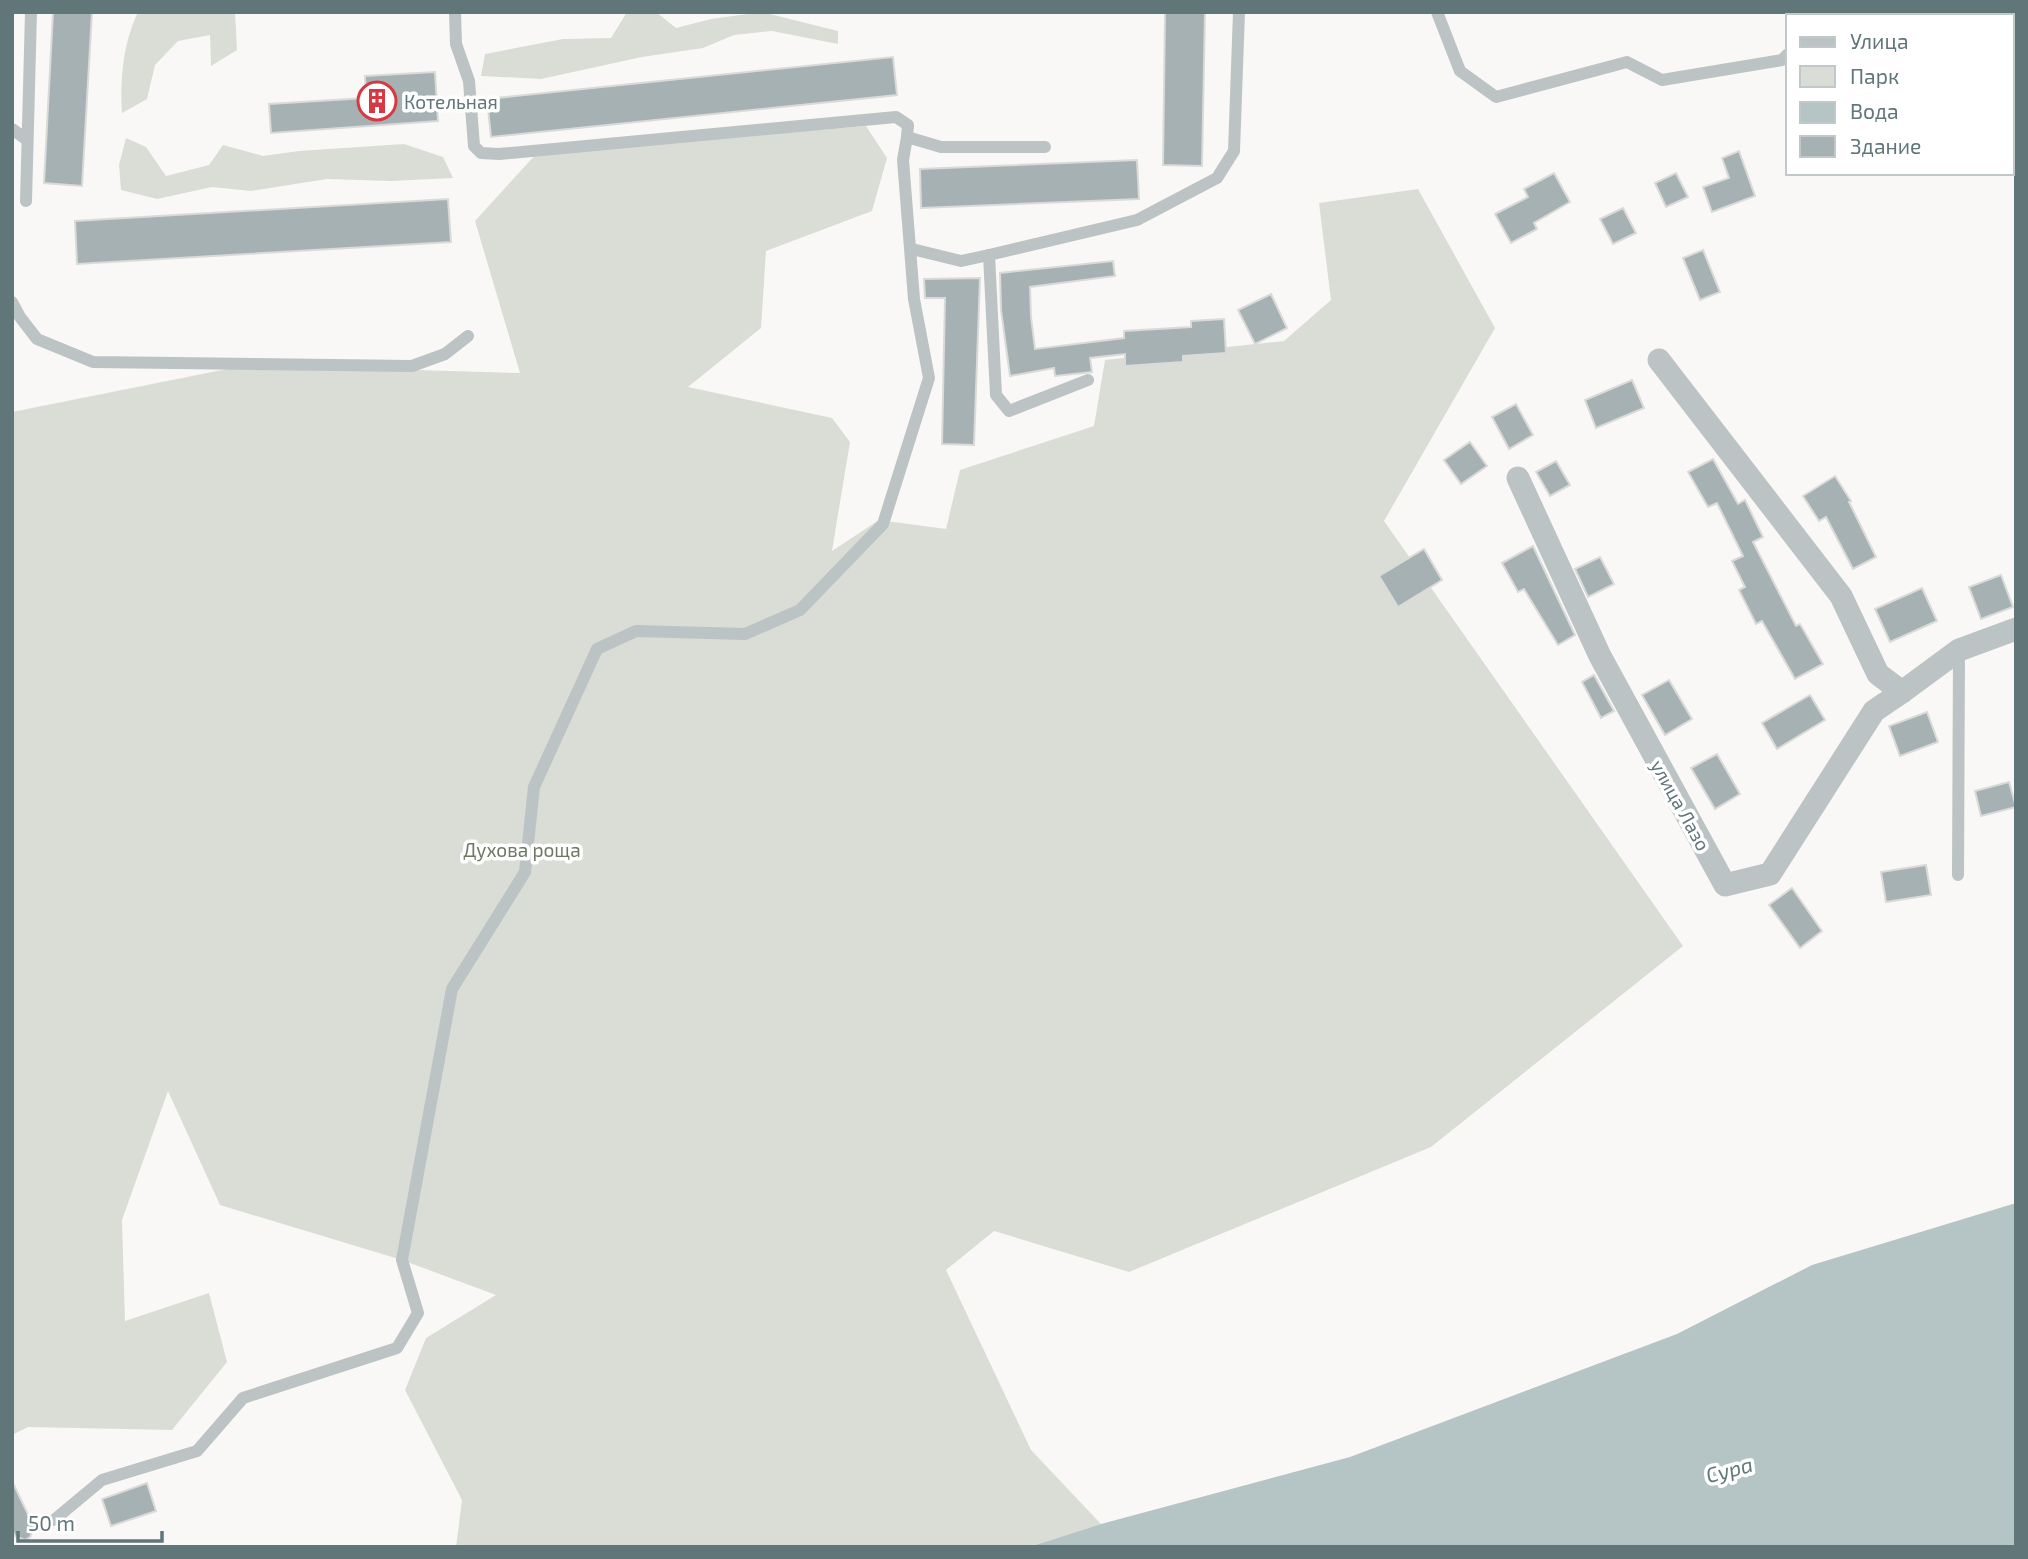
<svg xmlns="http://www.w3.org/2000/svg" width="2028" height="1559" font-family="'Exo 2',sans-serif">
<rect width="100%" height="100%" fill="#f9f8f6"/>
<g fill="#daddd6">
<path d="M 138,12 L 235,12 L 237,50 L 211,66 L 210,35 L 178,41 L 155,65 L 147,99 L 122,113 C 120,78 123,44 138,12 Z"/>
<path d="M 627,12 L 656,12 L 676,28 L 711,19 L 762,12 L 838,31 L 838,44 L 772,31 L 734,35 L 703,48 L 642,57 L 541,79 L 481,76 L 485,54 L 563,39 L 611,38 Z"/>
<path d="M 866,126 L 887,158 L 872,211 L 766,251 L 761,328 L 688,387 L 832,418 L 850,442 L 832,551 L 879,520 L 946,529 L 960,470 L 1094,426 L 1105,360 L 1284,341 L 1331,300 L 1319,203 L 1418,189 L 1495,328 L 1384,521 L 1683,946 L 1431,1147 L 1129,1272 L 994,1231 L 946,1270 L 1031,1450 L 1101,1524 L 1029,1547 L 456,1547 L 462,1500 L 405,1390 L 426,1338 L 496,1295 L 402,1260 L 220,1205 L 168,1091 L 122,1220 L 125,1321 L 209,1293 L 227,1362 L 172,1430 L 28,1427 L 12,1435 L 12,412 L 247,365 L 520,373 L 475,221 L 537,153 Z"/>
<path d="M 126,138 L 146,147 L 166,176 L 209,165 L 223,145 L 263,156 L 299,151 L 404,144 L 443,157 L 453,178 L 391,181 L 327,179 L 251,191 L 212,187 L 157,199 L 121,190 L 119,165 Z"/>
</g>
<path fill="#b5c5c5" d="M 2016,1203 L 2016,1547 L 1029,1547 L 1101,1524 L 1350,1457 L 1677,1334 L 1812,1265 Z"/>
<g fill="#a5b1b3" stroke="#dadad9" stroke-width="2">
<path d="M 53,12 L 92,12 L 82,186 L 44,183 Z"/>
<path d="M 1165,12 L 1205,12 L 1202,166 L 1163,165 Z"/>
<path d="M 893,57 L 897,95 L 491,137 L 487,99 Z"/>
<path d="M 435,72 L 438,121 L 271,133 L 269,104 L 366,98 L 365,76 Z"/>
<path d="M 1739,151 L 1755,196 L 1712,212 L 1703,187 L 1729,178 L 1722,158 Z"/>
<path d="M 1137,160 L 1139,199 L 921,208 L 920,169 Z"/>
<path d="M 1554,173 L 1570,202 L 1534,223 L 1537,229 L 1511,243 L 1495,214 L 1528,197 L 1524,189 Z"/>
<path d="M 1676,173 L 1688,197 L 1666,207 L 1655,183 Z"/>
<path d="M 448,199 L 451,242 L 77,264 L 75,221 Z"/>
<path d="M 1623,208 L 1636,233 L 1613,244 L 1600,219 Z"/>
<path d="M 1703,250 L 1720,292 L 1700,300 L 1683,258 Z"/>
<path d="M 1113,261 L 1115,276 L 1030,287 L 1031,317 L 1035,349 L 1124,338 L 1124,331 L 1191,327 L 1191,321 L 1224,319 L 1226,353 L 1183,356 L 1183,362 L 1125,366 L 1125,354 L 1090,358 L 1092,372 L 1055,376 L 1054,368 L 1010,376 L 1001,310 L 1000,273 Z"/>
<path d="M 980,278 L 974,445 L 942,444 L 945,298 L 925,298 L 924,279 Z"/>
<path d="M 1271,294 L 1287,328 L 1255,344 L 1238,310 Z"/>
<path d="M 1632,380 L 1644,408 L 1596,428 L 1585,400 Z"/>
<path d="M 1516,404 L 1533,435 L 1509,449 L 1492,417 Z"/>
<path d="M 1470,442 L 1487,466 L 1461,484 L 1444,460 Z"/>
<path d="M 1713,459 L 1738,504 L 1745,500 L 1763,537 L 1753,542 L 1796,626 L 1800,624 L 1823,664 L 1795,679 L 1762,621 L 1756,624 L 1739,590 L 1745,587 L 1732,561 L 1743,556 L 1717,503 L 1708,507 L 1688,472 Z"/>
<path d="M 1556,461 L 1570,485 L 1550,496 L 1536,472 Z"/>
<path d="M 1835,476 L 1851,501 L 1849,502 L 1876,557 L 1853,569 L 1826,517 L 1819,521 L 1803,496 Z"/>
<path d="M 1533,546 L 1575,635 L 1558,645 L 1524,589 L 1518,592 L 1502,563 Z"/>
<path d="M 1424,549 L 1442,580 L 1398,607 L 1379,576 Z"/>
<path d="M 1600,557 L 1614,584 L 1588,597 L 1575,569 Z"/>
<path d="M 2001,575 L 2013,607 L 1981,619 L 1969,587 Z"/>
<path d="M 1922,588 L 1937,621 L 1890,642 L 1875,609 Z"/>
<path d="M 1594,675 L 1614,711 L 1601,718 L 1582,682 Z"/>
<path d="M 1669,680 L 1692,719 L 1665,735 L 1642,695 Z"/>
<path d="M 1810,695 L 1825,720 L 1777,749 L 1762,723 Z"/>
<path d="M 1927,712 L 1938,742 L 1900,756 L 1889,726 Z"/>
<path d="M 1717,754 L 1740,794 L 1715,809 L 1691,768 Z"/>
<path d="M 2009,782 L 2016,807 L 1981,816 L 1975,791 Z"/>
<path d="M 1926,865 L 1931,895 L 1886,902 L 1881,872 Z"/>
<path d="M 1792,888 L 1822,931 L 1800,948 L 1769,905 Z"/>
<path d="M 12,1481 L 34,1527 L 30,1537 L 25,1540 L 15,1536 L 12,1530 Z"/>
<path d="M 147,1483 L 156,1511 L 111,1526 L 102,1499 Z"/>
</g>
<g fill="none" stroke-linecap="round" stroke-linejoin="round">
<g stroke="#bcc3c4" stroke-width="12">
<path d="M 455,12 L 456,44 L 469,81 L 474,146 L 481,153 L 499,154 L 896,117 L 908,125 L 907,137"/>
<path d="M 1437,12 L 1460,71 L 1496,97 L 1627,62 L 1662,80 L 1782,60 L 1788,54"/>
<path d="M 1868,12 L 1891,16"/>
<path d="M 1832,16 L 1836,12"/>
<path d="M 1903,16 L 1905,12"/>
<path d="M 12,129 L 26,139"/>
<path d="M 26,201 L 31,12"/>
<path d="M 912,249 L 961,261 L 989,255 L 1137,220 L 1217,178 L 1234,151 L 1239,12"/>
<path d="M 989,255 L 996,395 L 1009,411 L 1088,380"/>
<path d="M 12,302 L 20,317 L 37,339 L 93,362 L 412,366 L 445,354 L 468,336"/>
<path d="M 1958,875 L 1959,650"/>
<path d="M 54,1520 L 102,1480 L 197,1451 L 243,1398 L 397,1348 L 418,1313 L 402,1260 L 452,989 L 525,872 L 534,787 L 597,649 L 636,631 L 745,634 L 800,610 L 883,524 L 929,378 L 914,299 L 903,160 L 907,137 L 941,147 L 1045,147"/>
</g>
<g stroke="#bcc3c4" stroke-width="23">
<path d="M 1659,360 L 1841,596 L 1878,674 L 1902,692 L 1959,650 L 2016,629"/>
<path d="M 1518,478 L 1600,656 L 1725,885 L 1770,874 L 1874,711 L 1902,692"/>
</g>
</g>
<defs>
<symbol id="building-ring" viewBox="-11 -11 22 22"><circle r="9.5" fill="#fff" stroke="#d63942" stroke-width="1.5"/><path d="M-4-6H4V6H1V3H-1V6H-4ZM-2.5-4.3h1.7v1.8h-1.7ZM.8-4.3h1.7v1.8H.8ZM-2.5-1h1.7V.8h-1.7ZM.8-1h1.7V.8H.8Z" fill="#d63942"/></symbol>
</defs>
<g fill-rule="evenodd">
<use href="#building-ring" x="355" y="79" width="44" height="44"/>
</g>
<g text-anchor="middle" dominant-baseline="central" stroke-width="7" stroke-linejoin="round" paint-order="stroke">
<g font-size="19" fill="#617679" stroke="#fff" text-anchor="start">
<text x="404" y="101">Котельная</text>
</g>
<g font-size="19" fill="#617679" stroke="#fff">
<text transform="translate(1681 805) rotate(61)">улица Лазо</text>
</g>
<g font-size="19" fill="#6d7864" stroke="#fff">
<text x="522" y="849">Духова роща</text>
</g>
<g font-size="21" font-style="italic" fill="#607978" stroke="#fff">
<text transform="translate(1729 1469) rotate(-15)">Сура</text>
</g>
</g>
<rect width="2028" height="1559" fill="none" stroke="#617679" stroke-width="28"/>
<rect x="1786" y="14" width="228" height="161" fill="#ffffff" stroke="#c0c8c9" stroke-width="2"/>
<rect x="1800" y="37" width="35" height="10" fill="#bcc3c4" stroke="#c0c8c9" stroke-width="2"/>
<text x="1850" y="49" font-size="21" fill="#617679">Улица</text>
<rect x="1800" y="66" width="35" height="21" fill="#daddd6" stroke="#c0c8c9" stroke-width="2"/>
<text x="1850" y="84" font-size="21" fill="#617679">Парк</text>
<rect x="1800" y="102" width="35" height="21" fill="#b5c5c5" stroke="#c0c8c9" stroke-width="2"/>
<text x="1850" y="119" font-size="21" fill="#617679">Вода</text>
<rect x="1800" y="136" width="35" height="21" fill="#a5b1b3" stroke="#c0c8c9" stroke-width="2"/>
<text x="1850" y="154" font-size="21" fill="#617679">Здание</text>
<path d="M18 1531v10h144v-10" fill="none" stroke="#617679" stroke-width="3.5"/>
<text x="28" y="1531" font-size="21" fill="#617679" stroke="#ffffff" stroke-width="5" paint-order="stroke">50 m</text>
</svg>
